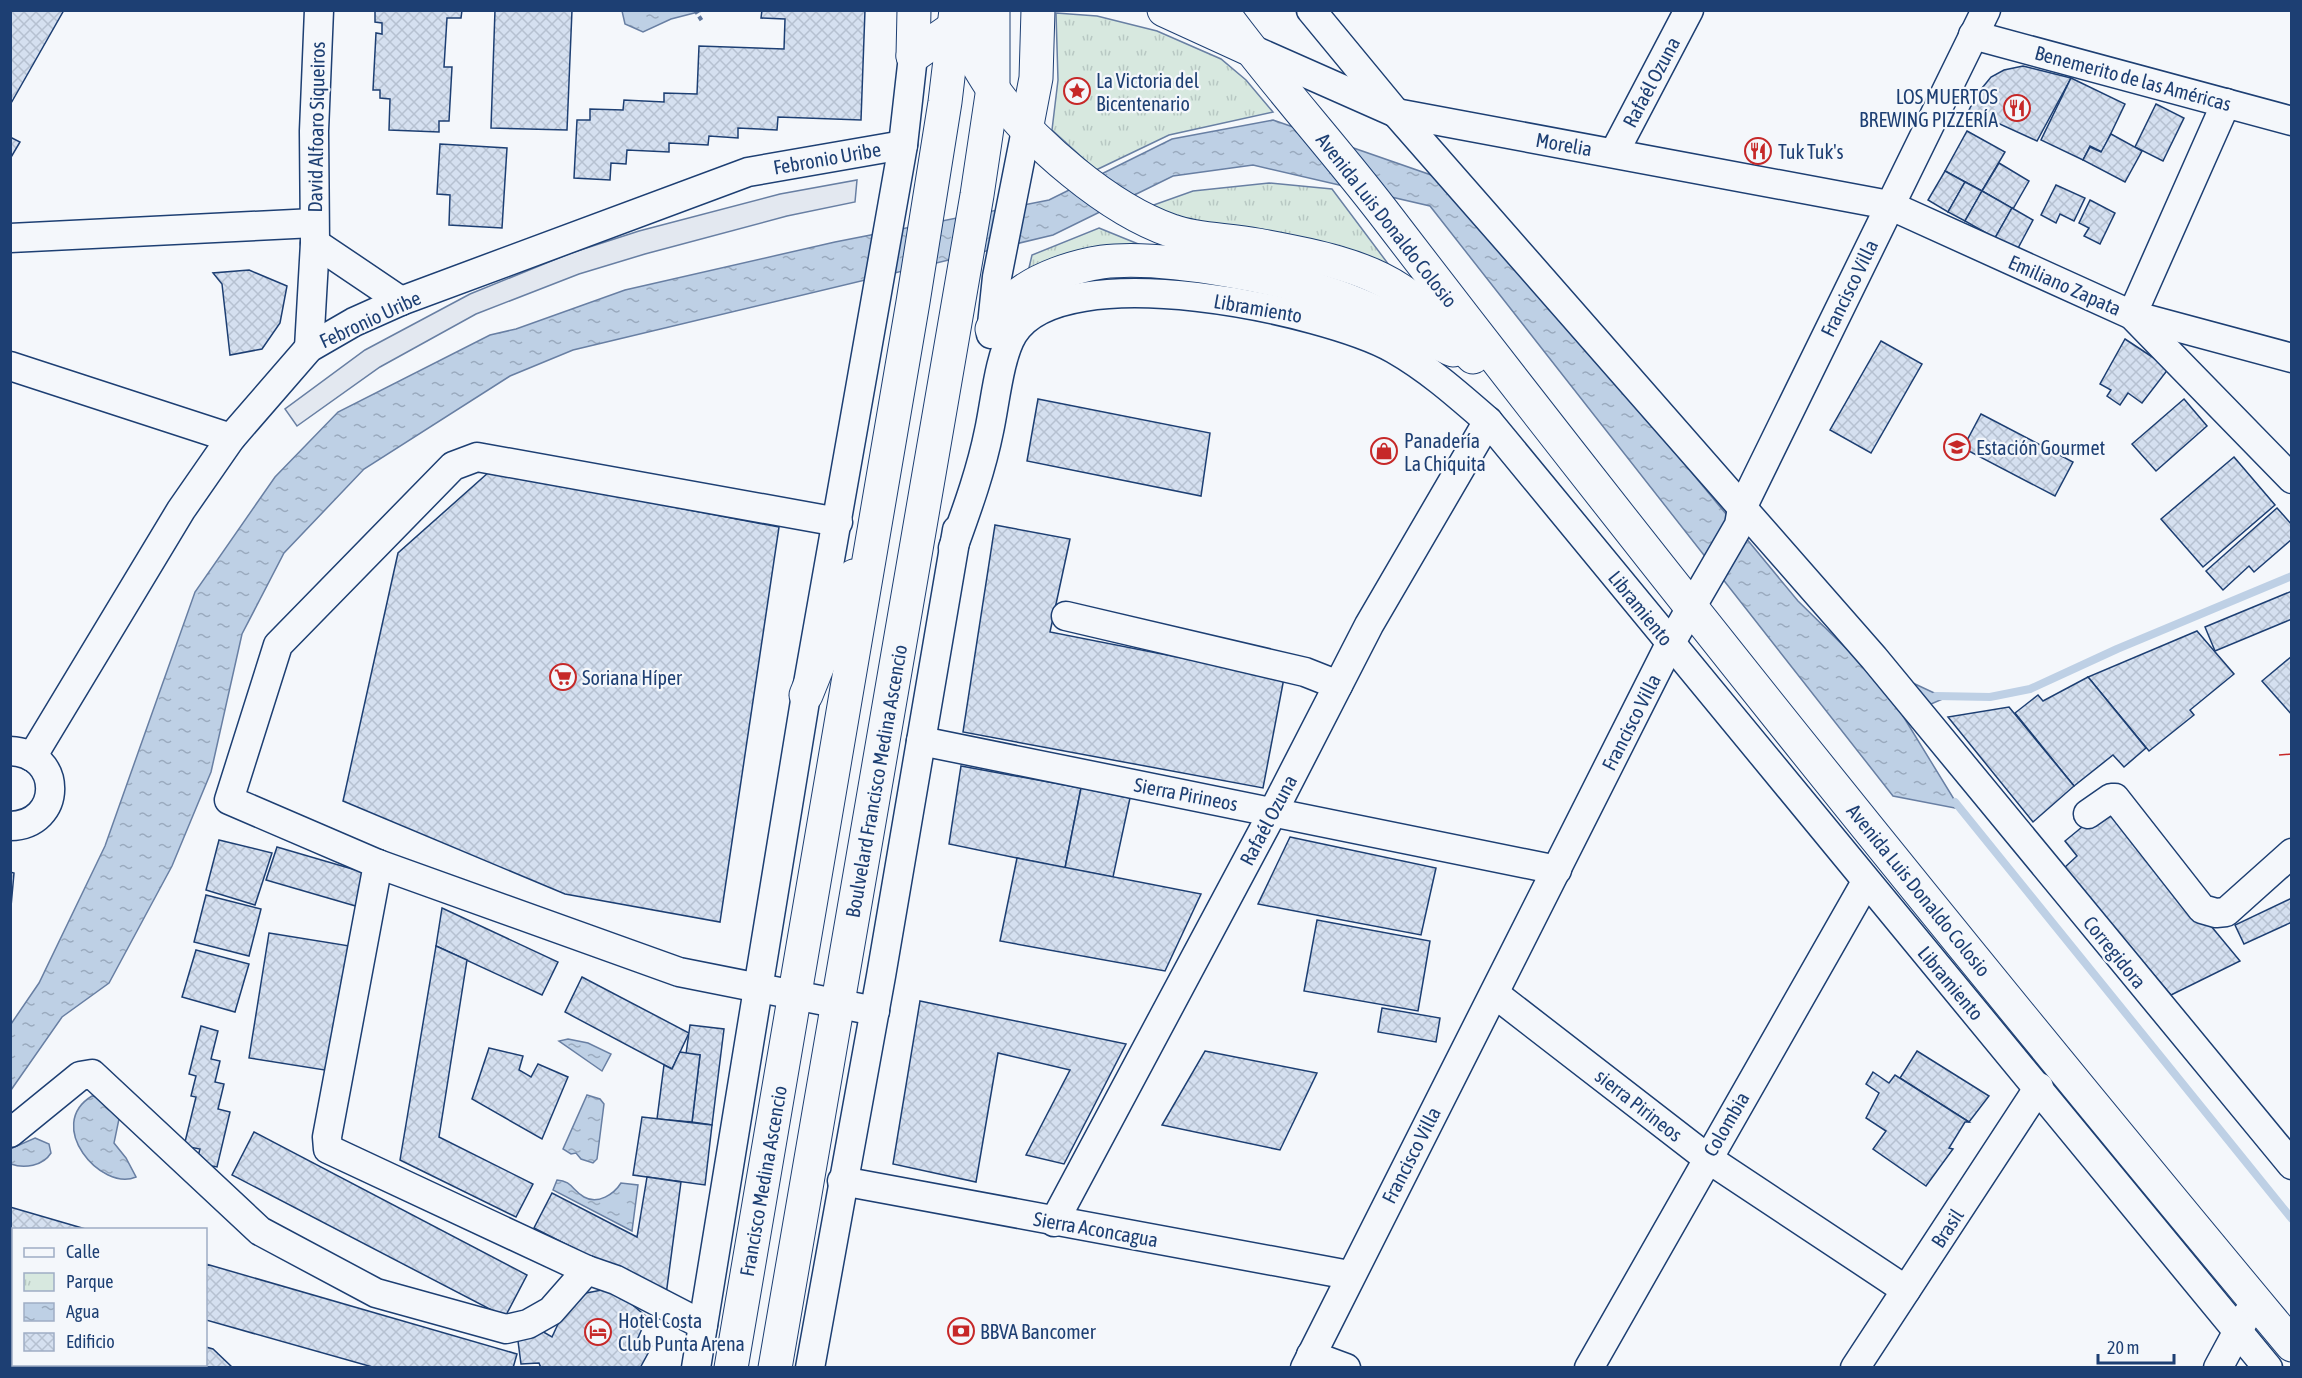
<svg xmlns="http://www.w3.org/2000/svg" width="2302" height="1378" font-family="'Asap Condensed',sans-serif">
<defs>
<pattern id="park-tufts" width="24" height="20" patternUnits="userSpaceOnUse" patternTransform="scale(1.5)"><rect width="24" height="20" fill="#d7e8df"/><path d="M3 7l-1-3M5 7V3M7 7l1-3M15 17l-1-3M17 17v-4M19 17l1-3" fill="none" stroke="#b8c8c3"/></pattern>
<pattern id="water-ripples" width="26" height="14" patternUnits="userSpaceOnUse" patternTransform="scale(1.5)"><rect width="26" height="14" fill="#bed0e5"/><path d="M2 4q2-2 4 0t4 0M15 11q2-2 4 0t4 0" fill="none" stroke="#9aaabe"/></pattern>
<pattern id="building-cross-hatch" width="8" height="8" patternUnits="userSpaceOnUse" patternTransform="scale(1.5)"><rect width="8" height="8" fill="#d5e0f0"/><path d="M0 0l8 8M0 8l8-8" fill="none" stroke="#b6c1d1"/></pattern>
</defs>
<rect width="100%" height="100%" fill="#f4f7fb"/>
<g fill="url(#park-tufts)" stroke="#687fa3" stroke-width="1.5">
<path d="M 1056,13 L 1097,16 L 1157,31 L 1221,59 L 1246,80 L 1273,112 L 1169,135 L 1096,170 L 1052,130 L 1058,80 Z"/>
<path d="M 1269,183 L 1332,189 L 1392,269 L 1217,231 L 1148,207 L 1193,191 Z"/>
<path d="M 1099,228 L 1158,252 L 1027,276 L 1032,255 Z"/>
</g>
<path fill="#e3e8f0" stroke="#687fa3" stroke-width="1.5" d="M 857,180 L 855,202 L 787,216 L 645,254 L 579,274 L 476,314 L 380,367 L 297,426 L 285,409 L 365,350 L 470,294 L 571,253 L 639,231 L 780,194 Z"/>
<g fill="url(#water-ripples)" stroke="#687fa3" stroke-width="1.5">
<path d="M 622,11 L 622,10 L 702,11 L 671,19 L 643,32 L 625,24 Z"/>
<path d="M 1273,120 L 1457,184 L 1506,248 L 1798,601 L 1853,655 L 1945,698 L 1903,716 L 1960,809 L 1893,796 L 1430,206 L 1253,165 L 1173,176 L 1053,235 L 573,350 L 510,376 L 364,469 L 284,553 L 242,634 L 211,772 L 172,866 L 109,983 L 62,1017 L 11,1090 L 11,1024 L 39,983 L 105,846 L 195,592 L 275,477 L 338,412 L 490,335 L 516,329 L 625,290 L 835,242 L 1049,200 L 1172,139 Z"/>
<path d="M 568,1039 L 588,1043 L 611,1054 L 602,1071 L 559,1041 Z"/>
<path d="M 587,1095 L 600,1099 L 604,1104 L 597,1159 L 593,1163 L 581,1159 L 576,1153 L 571,1154 L 563,1149 Z"/>
<path d="M 92,1096 L 105,1099 L 119,1119 L 114,1143 L 126,1158 L 136,1177 C 101,1192 44,1125 92,1096 Z"/>
<path d="M 35,1138 L 49,1144 L 51,1153 C 43,1166 24,1169 11,1164 L 10,1149 Z"/>
<path d="M 557,1180 C 572,1181 572,1190 584,1197 C 598,1205 614,1194 621,1183 L 638,1185 L 632,1231 L 553,1190 Z"/>
</g>
<g fill="none" stroke-linecap="round" stroke-linejoin="round">
<g stroke="#bed0e5" stroke-width="8">
<path d="M 1936,696 L 1990,697 L 2030,689 L 2117,649 L 2292,576"/>
<path d="M 1955,802 L 2292,1219"/>
</g>
</g>
<g fill="url(#building-cross-hatch)" stroke="#1d3f73" stroke-width="1.5">
<path d="M 10,10 L 64,10 L 10,105 Z"/>
<path d="M 375,10 L 462,10 L 461,18 L 447,18 L 444,67 L 452,67 L 449,121 L 439,121 L 439,132 L 389,130 L 390,99 L 380,98 L 380,90 L 373,90 L 376,33 L 382,34 L 382,23 L 375,22 Z"/>
<path d="M 495,10 L 572,10 L 567,130 L 491,128 Z"/>
<path d="M 762,10 L 865,10 L 861,120 L 778,117 L 777,130 L 738,128 L 738,138 L 709,136 L 708,145 L 669,143 L 669,152 L 627,150 L 626,164 L 611,163 L 610,180 L 574,178 L 577,120 L 590,120 L 590,109 L 623,110 L 624,100 L 664,102 L 664,93 L 697,94 L 699,46 L 784,49 L 785,19 L 761,18 Z"/>
<path d="M 2023,66 L 2071,78 L 2037,141 L 1969,110 L 1978,93 L 1991,77 L 2004,70 Z"/>
<path d="M 2071,78 L 2125,104 L 2102,152 L 2090,146 L 2083,160 L 2041,140 Z"/>
<path d="M 2156,104 L 2184,118 L 2163,161 L 2135,147 Z"/>
<path d="M 1967,131 L 2005,152 L 1982,191 L 1945,171 Z"/>
<path d="M 2111,134 L 2142,151 L 2125,182 L 2083,160 L 2090,147 L 2101,152 Z"/>
<path d="M 10,137 L 20,142 L 10,159 Z"/>
<path d="M 440,144 L 507,148 L 502,228 L 449,225 L 450,195 L 437,194 Z"/>
<path d="M 1999,163 L 2029,181 L 2013,209 L 1982,191 Z"/>
<path d="M 1945,171 L 1965,182 L 1948,212 L 1928,200 Z"/>
<path d="M 1965,182 L 1982,191 L 1965,221 L 1948,212 Z"/>
<path d="M 2056,185 L 2085,198 L 2074,221 L 2060,214 L 2056,223 L 2041,215 Z"/>
<path d="M 1982,191 L 2012,208 L 1995,238 L 1965,221 Z"/>
<path d="M 2090,200 L 2115,213 L 2100,244 L 2084,236 L 2089,228 L 2079,223 Z"/>
<path d="M 2012,208 L 2033,220 L 2017,250 L 1995,238 Z"/>
<path d="M 249,270 L 287,286 L 280,323 L 262,349 L 230,355 L 222,284 L 213,273 Z"/>
<path d="M 2125,339 L 2169,368 L 2142,403 L 2128,393 L 2120,405 L 2107,396 L 2111,390 L 2100,384 Z"/>
<path d="M 1881,341 L 1922,364 L 1871,453 L 1830,430 Z"/>
<path d="M 1038,399 L 1210,433 L 1201,496 L 1027,461 Z"/>
<path d="M 2184,399 L 2207,426 L 2156,471 L 2132,444 Z"/>
<path d="M 1981,414 L 2073,462 L 2055,496 L 1963,448 Z"/>
<path d="M 2234,457 L 2275,505 L 2203,567 L 2161,519 Z"/>
<path d="M 489,472 L 779,527 L 720,922 L 565,894 L 343,801 L 398,553 Z"/>
<path d="M 2277,508 L 2292,525 L 2292,539 L 2254,572 L 2249,566 L 2223,590 L 2206,571 Z"/>
<path d="M 995,525 L 1070,539 L 1050,632 L 1284,678 L 1263,788 L 963,732 Z"/>
<path d="M 2292,591 L 2292,619 L 2215,651 L 2205,627 Z"/>
<path d="M 2197,631 L 2234,674 L 2190,710 L 2194,715 L 2149,751 L 2088,677 Z"/>
<path d="M 2292,656 L 2292,715 L 2262,681 Z"/>
<path d="M 2088,677 L 2146,748 L 2124,767 L 2113,755 L 2074,786 L 2015,713 L 2038,695 L 2043,701 Z"/>
<path d="M 2009,707 L 2074,786 L 2033,822 L 1948,717 Z"/>
<path d="M 961,766 L 1081,788 L 1065,868 L 949,844 Z"/>
<path d="M 1081,788 L 1130,798 L 1113,877 L 1065,868 Z"/>
<path d="M 2110,804 L 2240,961 L 2171,995 L 2064,868 L 2077,856 L 2065,841 Z"/>
<path d="M 1290,837 L 1436,868 L 1421,935 L 1258,904 Z"/>
<path d="M 219,840 L 272,853 L 255,905 L 206,890 Z"/>
<path d="M 277,847 L 366,873 L 359,907 L 266,880 Z"/>
<path d="M 1017,858 L 1201,894 L 1165,971 L 1000,941 Z"/>
<path d="M 10,872 L 14,873 L 10,918 Z"/>
<path d="M 206,895 L 261,909 L 249,956 L 194,942 Z"/>
<path d="M 2292,898 L 2292,922 L 2244,944 L 2235,925 Z"/>
<path d="M 442,908 L 558,962 L 542,995 L 436,946 Z"/>
<path d="M 1317,920 L 1430,941 L 1418,1011 L 1304,991 Z"/>
<path d="M 269,933 L 356,947 L 337,1072 L 249,1058 Z"/>
<path d="M 436,946 L 467,960 L 439,1137 L 533,1184 L 516,1217 L 400,1160 Z"/>
<path d="M 196,950 L 249,964 L 235,1012 L 182,997 Z"/>
<path d="M 582,977 L 689,1033 L 672,1069 L 565,1012 Z"/>
<path d="M 920,1001 L 1126,1044 L 1064,1164 L 1026,1155 L 1070,1070 L 998,1053 L 976,1182 L 893,1164 Z"/>
<path d="M 1382,1008 L 1440,1018 L 1436,1042 L 1378,1032 Z"/>
<path d="M 690,1025 L 724,1029 L 712,1125 L 692,1122 L 700,1055 L 686,1054 Z"/>
<path d="M 201,1026 L 218,1031 L 211,1059 L 220,1061 L 215,1082 L 224,1084 L 218,1109 L 230,1112 L 217,1167 L 196,1163 L 200,1149 L 184,1146 L 196,1097 L 191,1096 L 196,1076 L 189,1074 Z"/>
<path d="M 489,1048 L 523,1056 L 519,1070 L 531,1077 L 538,1064 L 568,1077 L 542,1139 L 472,1099 Z"/>
<path d="M 1205,1051 L 1317,1073 L 1280,1150 L 1162,1125 Z"/>
<path d="M 1917,1051 L 1989,1096 L 1969,1122 L 1900,1078 Z"/>
<path d="M 680,1052 L 700,1055 L 692,1122 L 657,1119 L 664,1065 L 672,1069 Z"/>
<path d="M 1873,1072 L 1889,1083 L 1895,1075 L 1969,1122 L 1965,1122 L 1949,1148 L 1953,1149 L 1926,1186 L 1873,1149 L 1886,1131 L 1866,1118 L 1879,1093 L 1866,1084 Z"/>
<path d="M 642,1117 L 712,1125 L 705,1185 L 633,1175 Z"/>
<path d="M 254,1132 L 527,1275 L 505,1317 L 232,1175 Z"/>
<path d="M 647,1177 L 681,1182 L 666,1295 L 534,1228 L 552,1193 L 637,1237 Z"/>
<path d="M 10,1207 L 89,1230 L 14,1230 L 14,1266 L 10,1265 Z"/>
<path d="M 206,1264 L 517,1354 L 513,1368 L 376,1368 L 206,1320 Z"/>
<path d="M 612,1288 L 647,1317 L 638,1338 L 652,1346 L 640,1368 L 541,1368 L 539,1363 L 521,1364 L 518,1341 L 533,1326 L 552,1337 L 571,1296 Z"/>
<path d="M 10,1293 L 14,1294 L 14,1364 L 206,1364 L 206,1347 L 213,1349 L 233,1368 L 10,1368 Z"/>
</g>
<g fill="none" stroke-linecap="round" stroke-linejoin="round">
<defs>
<g id="minor">
<path d="M 1311,10 L 1396,113 L 1874,658 L 2292,1165"/>
<path d="M 1973,35 L 2292,121"/>
<path d="M 1249,48 L 1396,113 L 1889,205 L 2132,315 L 2292,479"/>
<path d="M 2226,103 L 2132,315 L 2292,358"/>
<path d="M 1614,153 L 1689,10"/>
<path d="M 10,238 L 314,223"/>
<path d="M 315,243 L 401,301"/>
<path d="M 991,334 L 997,277 L 1026,130"/>
<path d="M 309,348 L 315,243 L 314,131 L 319,10"/>
<path d="M 10,366 L 231,438"/>
<path d="M 838,522 L 477,457 L 453,466 L 278,645 L 229,800 L 378,864 L 679,972 L 875,1011"/>
<path d="M 953,548 C 967,509 981,471 989,431 C 995,404 999,357 1013,334 C 1062,253 1327,311 1394,349 C 1429,369 1458,395 1488,421 L 2268,1368"/>
<path d="M 1066,616 L 1305,672 L 1338,685"/>
<path d="M 921,741 L 1557,870"/>
<path d="M 10,751 C 64,753 63,825 10,826"/>
<path d="M 32,757 L 181,510 L 231,438 L 309,348 L 354,322 L 401,301 L 748,172 L 903,145"/>
<path d="M 2088,814 L 2111,798 L 2115,798 L 2202,909 L 2216,913 L 2226,912 L 2292,853"/>
<path d="M 378,864 L 327,1137 L 328,1149 L 587,1270 L 616,1280 L 703,1325"/>
<path d="M 1495,994 L 1707,1158 L 1906,1290"/>
<path d="M 10,1133 L 80,1076 L 92,1074 L 260,1231 L 376,1293 L 506,1329 L 528,1324 L 551,1311 L 587,1270"/>
<path d="M 842,1181 L 1349,1275"/>
<path d="M 1054,1222 L 1273,812 L 1369,625 L 1488,421"/>
<path d="M 1311,1355 L 1346,1368"/>
<path d="M 696,1368 L 806,695 L 903,145 L 913,56"/>
<path d="M 810,1368 L 881,976 L 957,530"/>
<path d="M 1305,1368 L 1670,644 L 1739,525 L 1742,508 L 1986,10"/>
<path d="M 1589,1368 L 1866,882"/>
<path d="M 1855,1368 L 2039,1087"/>
<path d="M 2218,1368 L 2246,1316"/>
</g>
<g id="major">
<path d="M 1164,10 L 1247,48"/>
<path d="M 1221,10 C 1272,80 1330,143 1383,212 C 1677,596 1982,973 2292,1345"/>
<path d="M 956,26 C 968,47 979,69 993,89 C 1032,143 1108,209 1172,231 C 1199,241 1229,239 1257,245 C 1304,254 1360,263 1400,290 C 1427,308 1450,335 1473,357"/>
<path d="M 913,56 L 956,26 L 975,17"/>
<path d="M 913,56 L 914,10"/>
<path d="M 1026,130 L 1036,78 L 1038,10"/>
<path d="M 992,329 C 1000,318 1008,304 1017,296 C 1038,278 1075,266 1102,262 C 1164,254 1295,279 1354,303 C 1387,316 1420,335 1453,350"/>
</g>
<g id="highway">
<path d="M 806,695 L 854,576"/>
<path d="M 731,1368 L 913,302 L 945,102 L 956,10"/>
<path d="M 775,1368 L 977,195 L 993,88 L 993,10"/>
</g>
</defs>
<use href="#minor" stroke="#1d3f73" stroke-width="31"/>
<use href="#major" stroke="#1d3f73" stroke-width="35"/>
<use href="#highway" stroke="#1d3f73" stroke-width="35"/>
<path stroke="#5e769c" stroke-width="4" stroke-dasharray="4.5 3" stroke-linecap="butt" d="M 695,10 L 702,21"/>
<use href="#minor" stroke="#f4f7fb" stroke-width="28"/>
<use href="#major" stroke="#f4f7fb" stroke-width="33"/>
<use href="#highway" stroke="#f4f7fb" stroke-width="33"/>
<path stroke="#c62828" stroke-width="1.5" stroke-dasharray="21 4.5 3 4.5" stroke-linecap="butt" d="M 2279,755 L 2292,754"/>
</g>
<defs>
<symbol id="sight-ring" viewBox="-11 -11 22 22"><circle r="9.5" fill="#f4f7fb" stroke="#c62828" stroke-width="1.5"/><path d="M0-6L1.8-2.2L6-1.7L2.9 1.2L3.7 5.4L0 3.3L-3.7 5.4L-2.9 1.2L-6-1.7L-1.8-2.2Z" fill="#c62828"/></symbol>
<symbol id="restaurant-ring" viewBox="-11 -11 22 22"><circle r="9.5" fill="#f4f7fb" stroke="#c62828" stroke-width="1.5"/><path d="M-5-6h1v4h1v-4h1v4h1v-4h1v5L-1.5 .5V6h-2V.5L-5-1ZM5-6V6H3V1.5H1.5Q1.5-4 5-6Z" fill="#c62828"/></symbol>
<symbol id="university-ring" viewBox="-11 -11 22 22"><circle r="9.5" fill="#f4f7fb" stroke="#c62828" stroke-width="1.5"/><path d="M0-5L7-2L0 1L-7-2ZM-4 1L0 2.5L4 1V4Q0 6-4 4Z" fill="#c62828"/></symbol>
<symbol id="shop-ring" viewBox="-11 -11 22 22"><circle r="9.5" fill="#f4f7fb" stroke="#c62828" stroke-width="1.5"/><path d="M-5-2.5h2.3a2.7 3.5 0 0 1 5.4 0H5L5.5 6h-11ZM-1.5-2.5h3a1.5 2.3 0 0 0-3 0Z" fill="#c62828"/></symbol>
<symbol id="supermarket-ring" viewBox="-11 -11 22 22"><circle r="9.5" fill="#f4f7fb" stroke="#c62828" stroke-width="1.5"/><path d="M-6-5.5h2.5l.6 2H6L4.5 2H-2.5L-4.4-4H-6ZM-1.5 3.2a1.3 1.3 0 1 0 .1 0ZM3 3.2a1.3 1.3 0 1 0 .1 0Z" fill="#c62828"/></symbol>
<symbol id="bank-ring" viewBox="-11 -11 22 22"><circle r="9.5" fill="#f4f7fb" stroke="#c62828" stroke-width="1.5"/><path d="M-6-4H6V4H-6ZM0-2.3a2.3 2.3 0 1 0 0 4.6a2.3 2.3 0 1 0 0-4.6Z" fill="#c62828"/></symbol>
<symbol id="hotel-ring" viewBox="-11 -11 22 22"><circle r="9.5" fill="#f4f7fb" stroke="#c62828" stroke-width="1.5"/><path d="M-6-4.5h1.5V1H6V5H4.5V3h-9V5H-6ZM-4 0a1.8 1.8 0 1 1 3.6 0ZM.5 0V-2.5h3Q6-2.5 6 0Z" fill="#c62828"/></symbol>
</defs>
<g fill-rule="evenodd">
<use href="#sight-ring" x="1062" y="76" width="30" height="30"/>
<use href="#restaurant-ring" x="2002" y="93" width="30" height="30"/>
<use href="#restaurant-ring" x="1743" y="136" width="30" height="30"/>
<use href="#university-ring" x="1942" y="432" width="30" height="30"/>
<use href="#shop-ring" x="1369" y="436" width="30" height="30"/>
<use href="#supermarket-ring" x="548" y="662" width="30" height="30"/>
<use href="#bank-ring" x="946" y="1316" width="30" height="30"/>
<use href="#hotel-ring" x="583" y="1317" width="30" height="30"/>
</g>
<g text-anchor="middle" dominant-baseline="central" stroke-width="4.5" stroke-linejoin="round" paint-order="stroke">
<g font-size="20" fill="#1d3f73" stroke="#f4f7fb">
<text transform="translate(2133 78) rotate(15)">Benemerito de las Américas</text>
<text transform="translate(1651 82) rotate(-62)">Rafaél Ozuna</text>
<text transform="translate(316 127) rotate(-89)">David Alfoaro Siqueiros</text>
<text transform="translate(1564 144) rotate(10)">Morelia</text>
<text transform="translate(827 158) rotate(-10)">Febronio Uribe</text>
<text transform="translate(1387 220) rotate(52)">Avenida Luis Donaldo Colosio</text>
<text transform="translate(2065 285) rotate(24)">Emiliano Zapata</text>
<text transform="translate(1849 288) rotate(-64)">Francisco Villa</text>
<text transform="translate(1258 308) rotate(10)">Libramiento</text>
<text transform="translate(370 319) rotate(-25)">Febronio Uribe</text>
<text transform="translate(1641 608) rotate(51)">Libramiento</text>
<text transform="translate(1631 722) rotate(-63)">Francisco Villa</text>
<text transform="translate(876 781) rotate(-80)">Boulvelard Francisco Medina Ascencio</text>
<text transform="translate(1186 794) rotate(11)">Sierra Pirineos</text>
<text transform="translate(1268 820) rotate(-62)">Rafaél Ozuna</text>
<text transform="translate(1919 890) rotate(51)">Avenida Luis Donaldo Colosio</text>
<text transform="translate(2115 952) rotate(51)">Corregidora</text>
<text transform="translate(1951 983) rotate(50)">Libramiento</text>
<text transform="translate(1639 1105) rotate(38)">sierra Pirineos</text>
<text transform="translate(1726 1124) rotate(-60)">Colombia</text>
<text transform="translate(1411 1155) rotate(-63)">Francisco Villa</text>
<text transform="translate(763 1181) rotate(-80)">Francisco Medina Ascencio</text>
<text transform="translate(1947 1228) rotate(-57)">Brasil</text>
<text transform="translate(1096 1229) rotate(10)">Sierra Aconcagua</text>
</g>
<g font-size="20" fill="#1d3f73" stroke="#f4f7fb" text-anchor="start">
<text x="1096" y="80">La Victoria del<tspan x="1096" dy="23">Bicentenario</tspan></text>
<text x="1998" y="96" text-anchor="end">LOS MUERTOS<tspan x="1998" dy="23">BREWING PIZZERÍA</tspan></text>
<text x="1778" y="151">Tuk Tuk's</text>
<text x="1404" y="440">Panadería<tspan x="1404" dy="23">La Chiquita</tspan></text>
<text x="1976" y="447">Estación Gourmet</text>
<text x="582" y="677">Soriana Híper</text>
<text x="618" y="1320">Hotel Costa<tspan x="618" dy="23">Club Punta Arena</tspan></text>
<text x="980" y="1331">BBVA Bancomer</text>
</g>
</g>
<rect width="2302" height="1378" fill="none" stroke="#1d3f73" stroke-width="24"/>
<rect x="12" y="1228" width="195" height="138" fill="#f4f7fb" stroke="#9eadc5" stroke-width="1.5"/>
<rect x="24" y="1248" width="30" height="9" fill="#f4f7fb" stroke="#9eadc5" stroke-width="1.5"/>
<text x="66" y="1258" font-size="18" fill="#1d3f73">Calle</text>
<rect x="24" y="1273" width="30" height="18" fill="url(#park-tufts)" stroke="#9eadc5" stroke-width="1.5"/>
<text x="66" y="1288" font-size="18" fill="#1d3f73">Parque</text>
<rect x="24" y="1303" width="30" height="18" fill="url(#water-ripples)" stroke="#9eadc5" stroke-width="1.5"/>
<text x="66" y="1318" font-size="18" fill="#1d3f73">Agua</text>
<rect x="24" y="1333" width="30" height="18" fill="url(#building-cross-hatch)" stroke="#9eadc5" stroke-width="1.5"/>
<text x="66" y="1348" font-size="18" fill="#1d3f73">Edificio</text>
<path d="M2098 1354v9h76v-9" fill="none" stroke="#1d3f73" stroke-width="3"/>
<text x="2107" y="1354" font-size="18" fill="#1d3f73" stroke="#f4f7fb" stroke-width="4.5" paint-order="stroke">20 m</text>
</svg>
